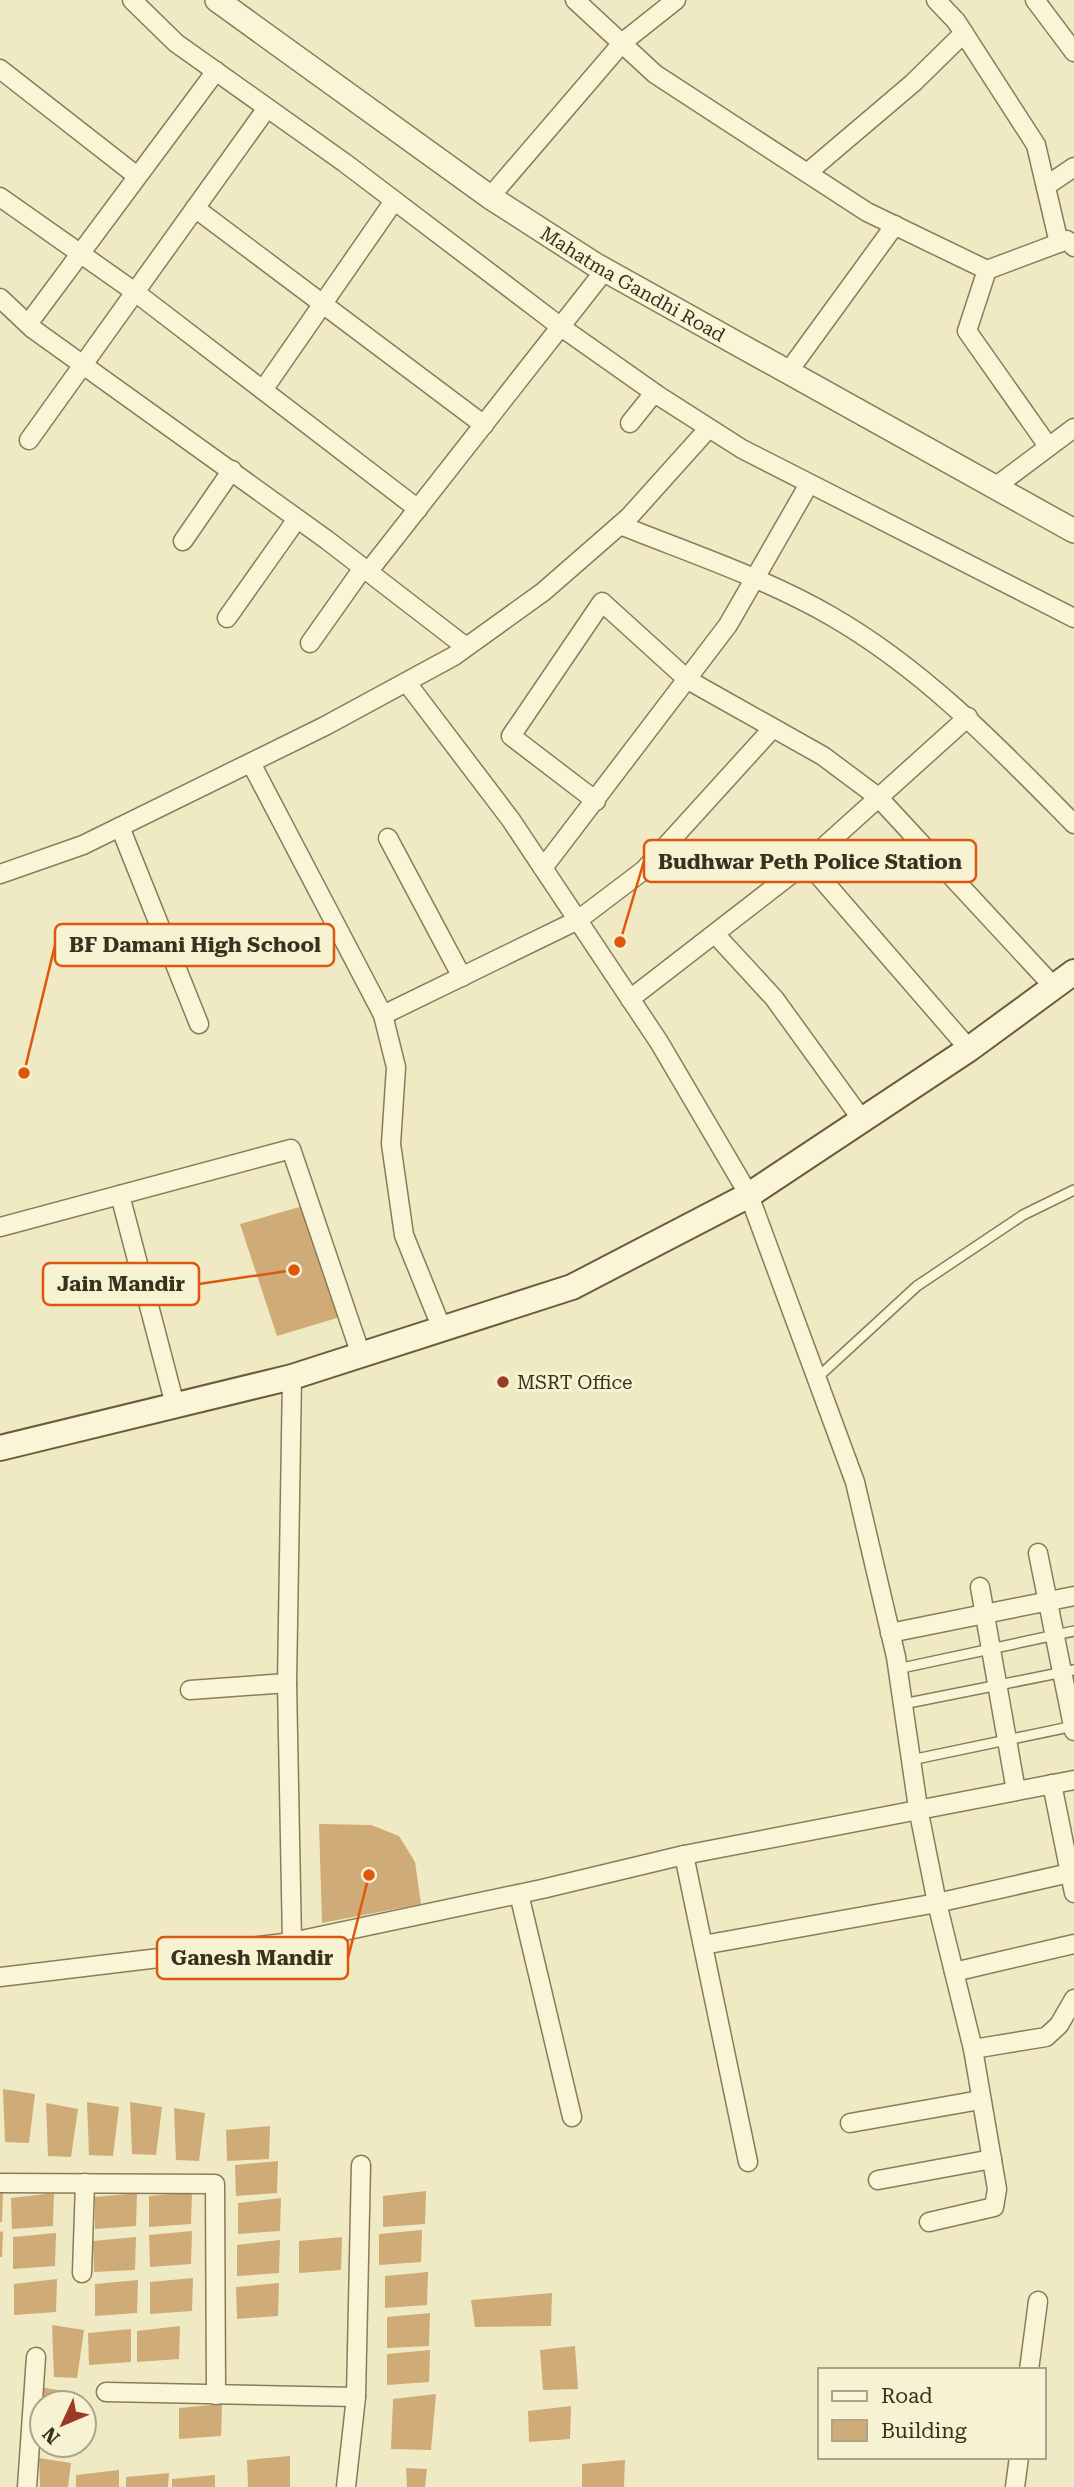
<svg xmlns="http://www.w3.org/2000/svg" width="1074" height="2487" font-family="'Roboto Serif',serif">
<rect width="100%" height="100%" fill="#efeac3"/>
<g fill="#cfab77">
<path d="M 310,1204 L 347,1315 L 277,1336 L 240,1224 Z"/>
<path d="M 319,1824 L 371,1825 L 399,1836 L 415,1862 L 421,1904 L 322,1923 Z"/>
<path d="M 3,2089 L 35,2094 L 29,2143 L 5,2142 Z"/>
<path d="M 87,2102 L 119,2107 L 113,2156 L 89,2155 Z"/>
<path d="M 130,2102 L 162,2107 L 156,2155 L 132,2154 Z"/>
<path d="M 46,2103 L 78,2109 L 71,2157 L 48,2156 Z"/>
<path d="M 174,2108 L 205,2113 L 199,2161 L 176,2160 Z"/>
<path d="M 270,2126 L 269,2159 L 227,2161 L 226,2130 Z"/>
<path d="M 278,2161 L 277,2193 L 236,2196 L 235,2165 Z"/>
<path d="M 0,2190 L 3,2190 L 2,2222 L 0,2222 Z"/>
<path d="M 426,2191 L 425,2224 L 383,2227 L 383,2196 Z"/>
<path d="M 192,2192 L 191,2224 L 149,2227 L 149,2196 Z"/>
<path d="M 54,2193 L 53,2226 L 12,2229 L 11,2198 Z"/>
<path d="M 137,2193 L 136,2226 L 95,2229 L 95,2197 Z"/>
<path d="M 281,2198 L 280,2231 L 238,2234 L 238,2203 Z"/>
<path d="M 422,2230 L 421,2262 L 379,2265 L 379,2234 Z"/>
<path d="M 3,2231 L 2,2257 L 0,2257 L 0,2232 Z"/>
<path d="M 192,2231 L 191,2264 L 150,2267 L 149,2235 Z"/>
<path d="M 56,2233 L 55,2266 L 13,2269 L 13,2237 Z"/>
<path d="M 136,2237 L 135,2270 L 94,2272 L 93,2241 Z"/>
<path d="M 342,2237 L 341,2270 L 299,2273 L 299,2241 Z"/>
<path d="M 280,2240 L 279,2273 L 237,2276 L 237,2245 Z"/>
<path d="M 428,2272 L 427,2305 L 385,2308 L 385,2276 Z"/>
<path d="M 193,2278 L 192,2311 L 150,2314 L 150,2282 Z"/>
<path d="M 57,2279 L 56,2312 L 14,2315 L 14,2284 Z"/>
<path d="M 138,2280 L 137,2313 L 95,2316 L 95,2284 Z"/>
<path d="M 279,2283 L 278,2316 L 237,2319 L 236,2287 Z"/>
<path d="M 552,2293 L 551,2326 L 475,2327 L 471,2300 Z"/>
<path d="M 430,2313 L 429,2346 L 387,2348 L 387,2317 Z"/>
<path d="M 52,2325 L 84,2330 L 77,2378 L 54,2377 Z"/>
<path d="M 180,2326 L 179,2359 L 137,2362 L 137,2331 Z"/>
<path d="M 131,2329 L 131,2362 L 89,2365 L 88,2333 Z"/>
<path d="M 575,2346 L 578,2389 L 543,2390 L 540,2350 Z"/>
<path d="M 430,2350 L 429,2382 L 387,2385 L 387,2354 Z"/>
<path d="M 39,2387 L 71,2392 L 69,2403 L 40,2403 Z"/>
<path d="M 436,2394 L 431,2450 L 391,2449 L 393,2399 Z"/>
<path d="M 222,2404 L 221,2436 L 179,2439 L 179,2408 Z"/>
<path d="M 571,2406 L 570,2439 L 529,2442 L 528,2411 Z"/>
<path d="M 290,2456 L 290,2487 L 248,2487 L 247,2460 Z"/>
<path d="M 39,2458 L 71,2463 L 68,2487 L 40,2487 Z"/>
<path d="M 625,2460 L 624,2487 L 582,2487 L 582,2464 Z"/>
<path d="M 406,2468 L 427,2469 L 425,2487 L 407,2487 Z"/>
<path d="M 119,2470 L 119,2487 L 76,2487 L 76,2475 Z"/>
<path d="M 169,2473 L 168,2487 L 126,2487 L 126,2477 Z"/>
<path d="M 215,2475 L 215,2487 L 172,2487 L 172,2479 Z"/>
</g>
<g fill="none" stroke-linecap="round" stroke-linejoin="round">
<defs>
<g id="service">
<path d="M 817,1378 L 917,1286 L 1023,1215 L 1074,1190"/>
<path d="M 897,1669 L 1074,1631"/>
<path d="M 903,1704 L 1074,1670"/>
<path d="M 911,1760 L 1074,1726"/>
</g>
<g id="minor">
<path d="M 132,0 L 176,43 L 345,163 L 561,327 L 659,396 L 742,449 L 1074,618"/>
<path d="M 575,0 L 655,74 L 867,212 L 987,270 L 1067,240 L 1074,247"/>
<path d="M 936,0 L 956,21 L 1036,145 L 1059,243"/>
<path d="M 1035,0 L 1074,52"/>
<path d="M 0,69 L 137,176"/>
<path d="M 807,173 L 913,83 L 964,33"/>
<path d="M 1046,186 L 1074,167"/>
<path d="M 0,197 L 135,292 L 418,509"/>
<path d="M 490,197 L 623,42 L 676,0"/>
<path d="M 195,208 L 484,425"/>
<path d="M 987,270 L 967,331 L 1048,446"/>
<path d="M 0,298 L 33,329 L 327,540 L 466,647"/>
<path d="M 28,324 L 216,71"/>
<path d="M 788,372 L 895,225"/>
<path d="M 263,390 L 394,201"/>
<path d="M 630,423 L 654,393"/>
<path d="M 29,440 L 267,108"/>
<path d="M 995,487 L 1074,428"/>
<path d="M 620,525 C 690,553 765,578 831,616 C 925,670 999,748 1074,824"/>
<path d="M 183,541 L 232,470"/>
<path d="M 368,572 L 605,270"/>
<path d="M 227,618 L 297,519"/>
<path d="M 310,643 L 363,568"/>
<path d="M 407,683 L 511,820 L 659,1042 L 749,1195 L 855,1482 L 896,1657 L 918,1808 L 937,1903 L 973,2049 L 997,2189 L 994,2207 L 929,2222"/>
<path d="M 251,763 L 383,1015 L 396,1067 L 391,1144 L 404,1235 L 442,1329"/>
<path d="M 596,801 L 511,736 L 602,602 L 688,680 L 823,756 L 878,797 L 1054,987"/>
<path d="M 120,827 L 199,1024"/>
<path d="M 388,838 L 462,977"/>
<path d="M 807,862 L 969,1049"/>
<path d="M 543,868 L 728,625 L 809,484"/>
<path d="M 0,874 L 83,845 L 325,726 L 454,656 L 543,592 L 629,517 L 708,429"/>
<path d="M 715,934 L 774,998 L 863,1121"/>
<path d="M 630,999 L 807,862 L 968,717"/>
<path d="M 383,1015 L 578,920 L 644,870 L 772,729"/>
<path d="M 120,1195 L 175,1405"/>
<path d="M 0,1227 L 291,1149 L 361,1355"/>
<path d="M 292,1377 L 287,1683 L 292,1942"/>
<path d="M 1038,1553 L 1074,1731"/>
<path d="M 980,1587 L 1016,1791"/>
<path d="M 890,1633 L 1074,1596"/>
<path d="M 190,1690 L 287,1683"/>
<path d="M 1052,1784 L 1074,1893"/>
<path d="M 684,1855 L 748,2162"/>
<path d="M 519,1894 L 572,2117"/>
<path d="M 703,1945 L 937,1903 L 1074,1872"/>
<path d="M 954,1972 L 1074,1944"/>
<path d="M 0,1977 L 292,1942 L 542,1889 L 684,1855 L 1074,1780"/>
<path d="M 973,2049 L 1046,2037 L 1059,2025 L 1074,1999"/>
<path d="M 850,2123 L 980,2100"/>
<path d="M 878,2180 L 992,2159"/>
<path d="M 0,2183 L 215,2184 L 216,2395"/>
<path d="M 82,2273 L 85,2183"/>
<path d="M 1029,2370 L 1038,2301"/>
<path d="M 106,2392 L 356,2397 L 361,2165"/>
<path d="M 27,2487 L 36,2357"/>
<path d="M 346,2487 L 356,2397"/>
<path d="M 1015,2487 L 1019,2457"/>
</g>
<g id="tertiary">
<path id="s1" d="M 217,0 L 490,197 L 594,264 L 1074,531"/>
</g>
<path id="secondary" d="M 0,1448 L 292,1377 L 572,1287 L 749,1195 L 969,1049 L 1074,972"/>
</defs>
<use href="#service" stroke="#8a7c59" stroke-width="12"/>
<use href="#minor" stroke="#8a7c59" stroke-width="21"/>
<use href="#tertiary" stroke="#8a7c59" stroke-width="26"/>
<use href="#secondary" stroke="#6c5c3c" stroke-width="28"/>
<use href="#service" stroke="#faf5d6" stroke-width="9"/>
<use href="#minor" stroke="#faf5d6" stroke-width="18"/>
<use href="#tertiary" stroke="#faf5d6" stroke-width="23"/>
<use href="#secondary" stroke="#faf5d6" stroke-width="24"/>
</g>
<circle fill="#9b3b27" stroke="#f6f2d2" stroke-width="2.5" cx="503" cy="1382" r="7"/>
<g text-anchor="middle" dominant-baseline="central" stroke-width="6" stroke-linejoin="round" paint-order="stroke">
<g font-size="19" fill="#39301e" stroke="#f6f2d2">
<text stroke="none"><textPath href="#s1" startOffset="504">Mahatma Gandhi Road</textPath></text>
</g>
<g font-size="19" fill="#39301e" stroke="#f6f2d2" text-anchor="start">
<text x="517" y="1382">MSRT Office</text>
</g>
</g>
<path fill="none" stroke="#df570d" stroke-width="2.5" d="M620 942L644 861M24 1073L55 945M294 1270L199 1284M369 1875L348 1958"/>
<g fill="#df570d" stroke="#f6f2d2" stroke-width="2.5">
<circle cx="620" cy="942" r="7"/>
<circle cx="24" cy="1073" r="7"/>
<circle cx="294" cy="1270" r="7"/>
<circle cx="369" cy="1875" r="7"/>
</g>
<g fill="#f6f2d2" stroke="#df570d" stroke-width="2.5">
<rect x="644" y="840" width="332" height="42" rx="7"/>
<rect x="55" y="924" width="279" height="42" rx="7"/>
<rect x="43" y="1263" width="156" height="42" rx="7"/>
<rect x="157" y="1937" width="191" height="42" rx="7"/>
</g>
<g font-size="21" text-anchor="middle" font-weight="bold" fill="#39301e">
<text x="810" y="869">Budhwar Peth Police Station</text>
<text x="195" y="952">BF Damani High School</text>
<text x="121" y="1291">Jain Mandir</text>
<text x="252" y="1965">Ganesh Mandir</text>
</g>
<rect x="818" y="2368" width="228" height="91" fill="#f6f2d2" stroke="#aaa48a" stroke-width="2"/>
<rect x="832" y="2391" width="35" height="10" fill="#faf5d6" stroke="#aaa48a" stroke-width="2"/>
<text x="881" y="2403" font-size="21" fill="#39301e">Road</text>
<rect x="832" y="2420" width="35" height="21" fill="#cfab77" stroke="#aaa48a" stroke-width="2"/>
<text x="881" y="2438" font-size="21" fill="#39301e">Building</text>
<g transform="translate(63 2424) rotate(226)"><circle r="33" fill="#f6f2d2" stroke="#aaa48a" stroke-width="2"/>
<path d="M0-5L12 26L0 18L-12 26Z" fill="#9b3b27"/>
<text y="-10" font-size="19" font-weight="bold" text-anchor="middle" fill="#39301e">N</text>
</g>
</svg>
